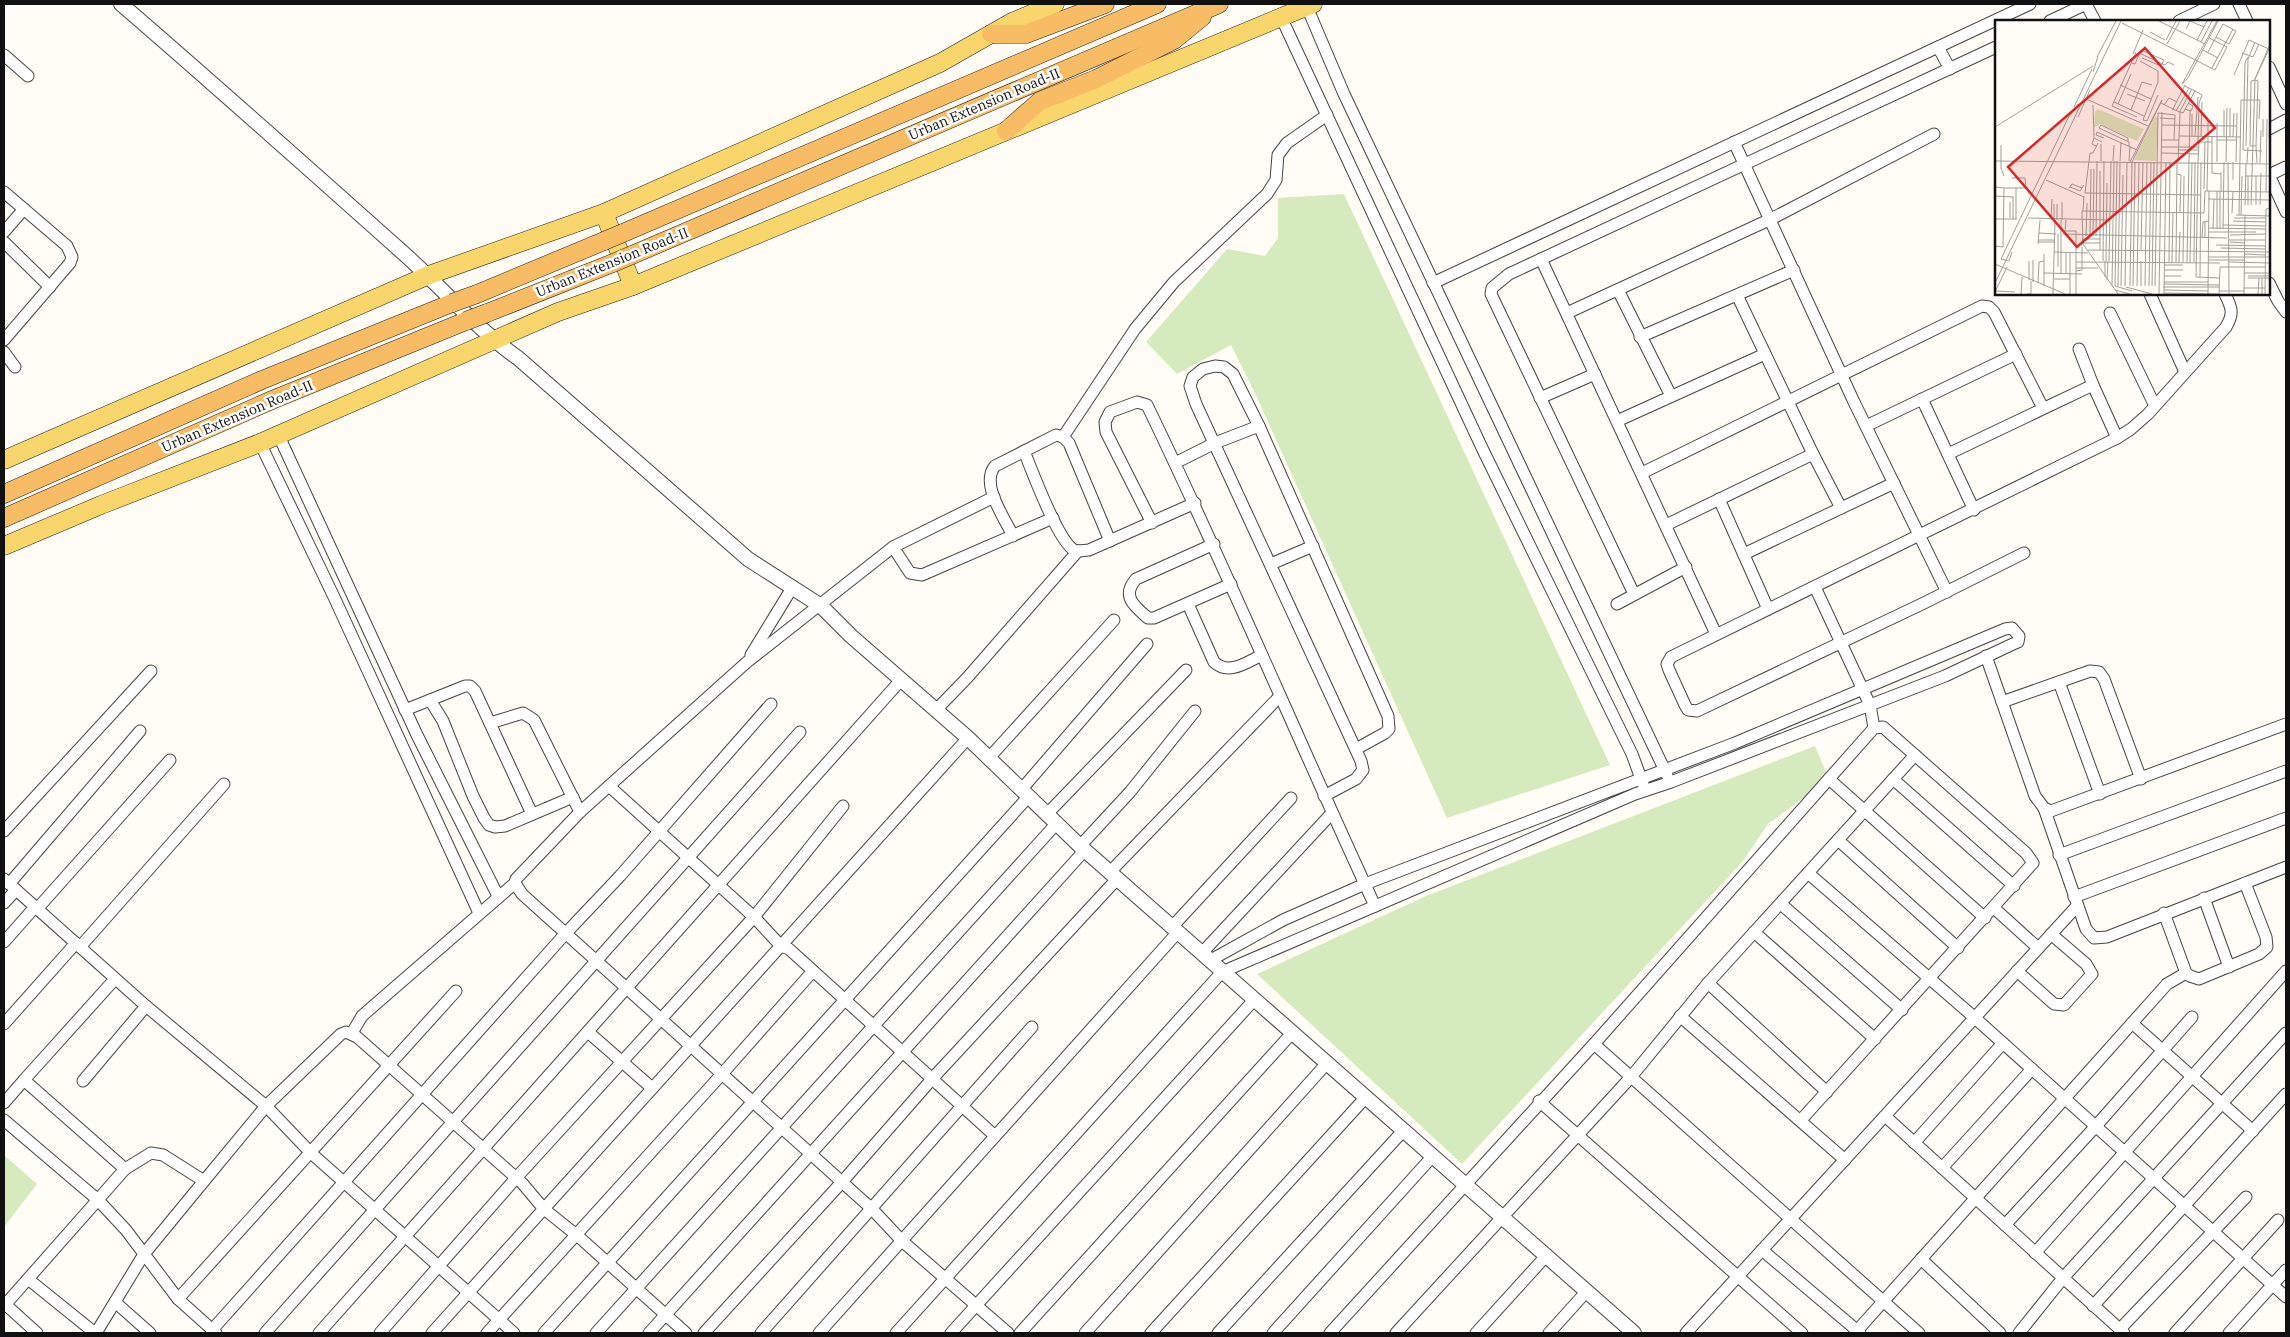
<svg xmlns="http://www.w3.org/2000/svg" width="2290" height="1337" font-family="'IBM Plex Serif',serif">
<rect width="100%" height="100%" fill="#fffdf5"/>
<g fill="#d5ebbd">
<path d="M 1344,194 L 1610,765 L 1447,818 L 1254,391 L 1231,345 L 1177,374 L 1146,342 L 1227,249 L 1265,256 L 1278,238 L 1278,198 Z"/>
<path d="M 1815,746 L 1829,779 L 1768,824 L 1743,861 L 1462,1164 L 1257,974 L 1426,896 Z"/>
<path d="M 4,1155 L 37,1184 L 4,1227 Z"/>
</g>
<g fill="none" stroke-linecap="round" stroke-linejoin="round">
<defs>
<g id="minor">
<path d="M 2086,4 L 2095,21"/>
<path d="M 2239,4 L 2247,21"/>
<path d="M 1307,7 L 1344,94 L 1667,775"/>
<path d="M 1281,17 L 1483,450 L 1632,754 L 1643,784"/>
<path d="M 2050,21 L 2086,4"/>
<path d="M 2179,21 L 2214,4"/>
<path d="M 1938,47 L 1950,69"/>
<path d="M 4,55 L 28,76"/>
<path d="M 2269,67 L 2286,104"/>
<path d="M 2269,129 L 2286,120"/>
<path d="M 1734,142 L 1854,402 L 1947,592"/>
<path d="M 2269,175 L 2286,212"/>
<path d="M 2269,175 L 2286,167"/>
<path d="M 4,192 L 67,246 L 72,257 L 70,263 L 4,340"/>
<path d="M 4,232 L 24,209"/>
<path d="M 4,242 L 50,287"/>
<path d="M 1541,259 L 1716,634"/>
<path d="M 1433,283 L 2030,4"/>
<path d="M 2269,283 L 2278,301 L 2286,312"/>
<path d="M 1618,290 L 1671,396"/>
<path d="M 2150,294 L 2185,372"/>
<path d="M 1737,295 L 1813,454 L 1841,508"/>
<path d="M 1567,313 L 1771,219 L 1934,134"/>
<path d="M 2110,313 L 2155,406"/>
<path d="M 1640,337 L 1794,270"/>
<path d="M 2079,349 L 2093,385 L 2117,438"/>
<path d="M 4,352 L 15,367"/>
<path d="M 1540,398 L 1595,374"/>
<path d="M 1922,399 L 1974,510"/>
<path d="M 1617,421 L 1765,354"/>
<path d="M 1866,426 L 2016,354"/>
<path d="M 278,434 L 417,735 L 498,896"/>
<path d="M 1063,437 L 1135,329 L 1174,282 L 1267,194 L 1276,180 L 1278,155 L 1287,143 L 1327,115"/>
<path d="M 260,443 L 334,597 L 479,913"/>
<path d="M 1024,451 C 1032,471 1058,541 1074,550 C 1079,552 1084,550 1089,550 L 1195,503"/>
<path d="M 1948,454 L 2093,385"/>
<path d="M 1175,463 L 1215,443 L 1259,426"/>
<path d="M 1642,473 L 1982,306 L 1989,307 L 1994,312 L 2043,408"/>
<path d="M 1719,499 L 1768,609"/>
<path d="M 1152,523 L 1106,432 L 1105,422 L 1110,412 L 1137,402 L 1147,405 C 1227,570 1298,740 1375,906"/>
<path d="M 1666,525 L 1813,454"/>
<path d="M 1013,536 C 1004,517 980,484 995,466 L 1056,435 L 1063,437 L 1069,443 L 1110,541"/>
<path d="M 1214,544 L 1136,579 C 1121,596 1134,606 1148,618 L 1154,618 L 1231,584"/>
<path d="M 893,547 L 994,497"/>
<path d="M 2024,553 L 1924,603 L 1697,711 L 1688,710 L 1685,705 L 1669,670 L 1667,664 L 1671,657 L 2117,438 L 2131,429 L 2148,414 L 2226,327 C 2234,314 2232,308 2225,294"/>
<path d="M 1744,554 L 1894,483"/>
<path d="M 1271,564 L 1313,546"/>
<path d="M 1815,587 L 1870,705 L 1874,728"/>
<path d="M 1634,594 L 1491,294 L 1492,288 L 1509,274 L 1996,47"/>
<path d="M 1188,604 L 1214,662 C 1229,676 1247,662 1262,655"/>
<path d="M 1617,604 L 1686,567"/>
<path d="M 751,655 L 792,588"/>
<path d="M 1986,656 L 2035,796 L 2044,808 L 2051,811 L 2286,724"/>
<path d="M 2059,682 L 2100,794"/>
<path d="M 430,700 L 443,721 L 473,796 L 484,818 L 489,825 L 495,827 L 505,826 L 573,797"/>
<path d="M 2002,702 L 2090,671 L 2099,672 L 2104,679 L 2141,779"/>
<path d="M 405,710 L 465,686 L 470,686 L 475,691 L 532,814"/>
<path d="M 935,711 L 967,678 L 1078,551"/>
<path d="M 490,723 L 523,713 L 534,720 L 580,812"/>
<path d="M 988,759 L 1114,620"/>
<path d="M 1829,779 L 1985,918"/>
<path d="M 1893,779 L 2014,886"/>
<path d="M 609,786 L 754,917 L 781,946 L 789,949 L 994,1135"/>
<path d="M 1021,790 L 1147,644"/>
<path d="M 1324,796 L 1356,779 L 1363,770 L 1361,761 L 1196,404 L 1190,386 L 1193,377 L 1203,369 L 1215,366 L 1224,367 L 1233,374 L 1259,426 L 1388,716 L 1389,729 L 1385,733 L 1356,749"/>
<path d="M 2044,808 L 2086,929 L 2094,938 L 2107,937 L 2286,867"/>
<path d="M 1048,813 L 1186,670"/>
<path d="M 4,831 L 151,671"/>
<path d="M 1838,840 L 1958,948"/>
<path d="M 1080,846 L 1130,792 L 1195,711"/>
<path d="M 2059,855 L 2286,771"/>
<path d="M 1110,872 L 1280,696"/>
<path d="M 1808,873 L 1975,1018 L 2286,1297"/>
<path d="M 4,879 L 146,1006 L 266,1106 L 311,1153 L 514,1333"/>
<path d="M 9,884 L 140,731"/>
<path d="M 2074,897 L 2286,818"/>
<path d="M 2204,898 L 2229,967"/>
<path d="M 4,903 L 16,890"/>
<path d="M 1781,904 L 1902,1010"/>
<path d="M 1994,908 L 2038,948"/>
<path d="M 37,909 L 170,760"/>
<path d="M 2164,913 L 2186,973 L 2190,976 L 2199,979 L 2259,954 L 2267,947 L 2266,937 L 2245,883"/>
<path d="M 1172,927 L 1291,798"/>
<path d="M 1754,932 L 1875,1039"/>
<path d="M 4,942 L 35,907"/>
<path d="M 80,947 L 224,784"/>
<path d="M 1201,954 L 1332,813"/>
<path d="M 2017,971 L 2054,1004 L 2064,1005 L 2092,974 L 2086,964 L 2051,934"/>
<path d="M 1708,983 L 1827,1092"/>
<path d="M 1680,1016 L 1845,1160"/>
<path d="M 2132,1023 L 2253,1131"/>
<path d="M 4,1024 L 76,943"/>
<path d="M 588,1032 L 652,1088"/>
<path d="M 352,1033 L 362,1016 L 515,883"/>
<path d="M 1594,1044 L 1919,1333"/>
<path d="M 83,1081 L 146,1006"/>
<path d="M 1539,1101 L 1802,1333"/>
<path d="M 4,1103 L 24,1080"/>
<path d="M 1885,1116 L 2124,1333"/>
<path d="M 4,1120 L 98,1200 L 126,1230 L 178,1299 L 216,1333"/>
<path d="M 1914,1143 L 2003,1043"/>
<path d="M 1942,1168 L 2032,1069"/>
<path d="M 125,1169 L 151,1153 L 163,1155 L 204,1181"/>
<path d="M 2005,1225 L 2096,1126 L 2192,1017"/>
<path d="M 1762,1250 L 1860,1333"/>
<path d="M 2035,1253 L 2286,971"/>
<path d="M 1921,1259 L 2000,1333"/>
<path d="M 28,1279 L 95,1333"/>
<path d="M 178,1299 L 456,991"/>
<path d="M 115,1302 L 150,1333"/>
<path d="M 5,1304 L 37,1333"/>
<path d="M 4,1306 L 125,1169 L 24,1080 L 115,979"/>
<path d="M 2093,1306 L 2286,1094"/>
<path d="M 2120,1329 L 2246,1197"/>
<path d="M 212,1330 L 566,933 L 620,876 L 771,704"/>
<path d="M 96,1333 L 144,1254 L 204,1181 L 266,1106 L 341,1034 L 346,1032 L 357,1037 L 522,1183 L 544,1209 L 579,1237 L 686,1333"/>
<path d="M 265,1333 L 800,732"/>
<path d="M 319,1333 L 901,680"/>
<path d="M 380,1333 L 516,1178 L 754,917 L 843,806"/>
<path d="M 432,1333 L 968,738"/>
<path d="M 487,1333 L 722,1074 L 813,971"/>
<path d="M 544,1333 L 1029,796"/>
<path d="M 596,1333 L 1057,823"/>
<path d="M 649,1333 L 1085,850"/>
<path d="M 704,1333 L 842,1182 L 932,1079 L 1117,879"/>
<path d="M 761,1333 L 1032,1027"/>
<path d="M 819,1333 L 1178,932"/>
<path d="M 896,1333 L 1222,972 L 1635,794 L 1671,782 L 1945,676 L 2013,644 L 2018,642 L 2019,636 L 2012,628 L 2005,629 L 1735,743 L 1365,884 L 1283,920 L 1209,961"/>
<path d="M 951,1333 L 1254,1000"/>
<path d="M 1008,1333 L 902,1241 L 872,1209 L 522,894 L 515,883 L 516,879 L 580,812 L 747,662 L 893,547 L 910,573 L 922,575 L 1053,518"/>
<path d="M 1020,1333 L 1293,1032"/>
<path d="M 1085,1333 L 1328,1062"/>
<path d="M 1151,1333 L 1366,1097"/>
<path d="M 1218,1333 L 1403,1131"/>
<path d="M 1273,1333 L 1432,1157"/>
<path d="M 1330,1333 L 1594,1044 L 1874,728 L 1883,727 L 2026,853 L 2033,863 L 1801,1120"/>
<path d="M 1396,1333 L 1631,1077 L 1708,983 L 1915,755"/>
<path d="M 1476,1333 L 1546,1256"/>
<path d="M 1549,1333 L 1587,1291"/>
<path d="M 1686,1333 L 2077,906"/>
<path d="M 1855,1333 L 2167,984 L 2186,973"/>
<path d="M 2019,1333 L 2063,1278 L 2286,1033"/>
<path d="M 2175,1333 L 2278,1220"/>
<path d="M 2229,1333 L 2286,1270"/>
</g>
<path id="tertiary" d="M 121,4 C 215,85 308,168 401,251 C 441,286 475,328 518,358 L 748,559 L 821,606 L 851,636 L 968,738 L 1080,846 L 1634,1333"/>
<g id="primary">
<path d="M 604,213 L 633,286"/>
<path d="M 4,460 L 429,275 L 604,213 L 940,63 L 1012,22 L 1055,4"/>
<path d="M 4,546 L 101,505 L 260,443 L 558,312 L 633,286 L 1313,4"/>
</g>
<g id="trunk">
<path d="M 991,34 L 1026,34 L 1105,4"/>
<path d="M 1006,131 L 1040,101 L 1096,79 L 1174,40 L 1202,17"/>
<path d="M 623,233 L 1157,4"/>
<path d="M 632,255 L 1219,4"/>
<path d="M 477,294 L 604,241"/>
<path d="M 487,313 L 613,263"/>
<path d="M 4,494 L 262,380 L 452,303"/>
<path d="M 4,518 L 272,400 L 466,321"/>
</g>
</defs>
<use href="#minor" stroke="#444" stroke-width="13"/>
<use href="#tertiary" stroke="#444" stroke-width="16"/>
<use href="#primary" stroke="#222" stroke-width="19"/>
<use href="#trunk" stroke="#222" stroke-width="19"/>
<use href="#minor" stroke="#fff" stroke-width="11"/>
<use href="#tertiary" stroke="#fff" stroke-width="14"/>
<use href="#primary" stroke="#f9d66b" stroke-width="18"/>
<use href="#trunk" stroke="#f7bc64" stroke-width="18"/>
<defs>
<g id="trunk-bridge">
<path d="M 604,241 L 623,233"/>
<path d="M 613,263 L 632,255"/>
<path d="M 452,303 L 477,294"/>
<path d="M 466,321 L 487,313"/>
</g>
</defs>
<use href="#trunk-bridge" stroke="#222" stroke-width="19" stroke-linecap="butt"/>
<use href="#trunk-bridge" stroke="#f7bc64" stroke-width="18"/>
</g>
<g text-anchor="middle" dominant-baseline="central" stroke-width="5" stroke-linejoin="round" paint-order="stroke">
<g font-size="14" fill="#111" stroke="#fff">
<text transform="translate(984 104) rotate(-23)">Urban Extension Road-II</text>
<text transform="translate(612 262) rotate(-22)">Urban Extension Road-II</text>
<text transform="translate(237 416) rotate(-23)">Urban Extension Road-II</text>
</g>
</g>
<g transform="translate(1995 20)">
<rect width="275" height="275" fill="#fffdf5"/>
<path d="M 103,89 L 149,109 L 142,121 L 105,104 L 99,108 L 100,92 ZM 160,97 L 163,98 L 161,141 L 139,140 Z" fill="#d5ebbd"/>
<path fill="none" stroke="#a09f9a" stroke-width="1" d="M 164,1 L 210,24M 222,1 L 187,64 L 193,58 L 223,1M 127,3 L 220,50 L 232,27 L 214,18M 191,9 L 195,1 L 209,7M 155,12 L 170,20M 171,20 L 181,1M 202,20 L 212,1M 206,22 L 217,1M 172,24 L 185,1M 275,24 L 260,59 L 275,27M 208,30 L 223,38M 141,32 L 117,86 L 142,97M 213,32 L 228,4 L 241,11 L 234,24 L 221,17M 144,33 L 170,45 L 173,42 L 179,45M 247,33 L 258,37 L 264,24M 138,34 L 148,10M 102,37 L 121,1M 145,41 L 163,51 L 163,62 L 148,100 L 152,101 L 163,75M 136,43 L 140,44 L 146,30 L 169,40 L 166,46 L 147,38M 217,48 L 238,9M 98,52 L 103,36M 239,55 L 254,20 L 274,29M 260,60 L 263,61 L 261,126 L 255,126 L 256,61 ZM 125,65 L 156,79M 200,71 L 207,75 L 204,83 L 203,122 L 217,122M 132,74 L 150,81M 91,79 L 153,106M 119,82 L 149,96M 166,83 L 178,89 L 190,65M 123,84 L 136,54M 98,85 L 99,118M 169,85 L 174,78 L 182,82M 79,87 L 97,49M 177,89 L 188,93 L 200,71 L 190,66M 190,89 L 196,91 L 198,86 L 193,83M 136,90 L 147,62 L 157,65M 181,91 L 194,68M 184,93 L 197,69M 74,97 L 83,84M 83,97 L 95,70M 165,98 L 180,99M 106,105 L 104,108 L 134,122 L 134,126M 106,105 L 133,118 L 133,121M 167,105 L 242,106M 0,107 L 98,46M 184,116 L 246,117M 197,116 L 197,94M 200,116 L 203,77M 206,116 L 207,82M 229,117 L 229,90M 235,117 L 235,88M 238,117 L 239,93M 268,117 L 268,99M 274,117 L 275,99M 109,118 L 101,115 L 102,112 L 142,130M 166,120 L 184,120M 179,120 L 180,95M 222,120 L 241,120M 213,122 L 213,101M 103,123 L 98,133 L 95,133 L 90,173 L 206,175M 6,125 L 6,148 L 9,156M 101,126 L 97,124 L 99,118 L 107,122M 251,126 L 253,39 L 260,22M 261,126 L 262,143M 167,127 L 204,127M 184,130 L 204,130M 248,130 L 250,42 L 253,37M 248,130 L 267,131M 167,133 L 204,134M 0,141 L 275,144M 106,141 L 106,124M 118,141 L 119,125M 122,141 L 120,266 L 137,271M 125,141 L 126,122M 134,141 L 135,126M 183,142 L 185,93M 203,142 L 201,257 L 225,258M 203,142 L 204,122M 217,142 L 217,116M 217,142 L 217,153 L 226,154M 222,142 L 222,103M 231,142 L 232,88M 233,142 L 234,274M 241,142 L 242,93M 252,143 L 253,127M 265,143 L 266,110M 182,154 L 186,155 L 185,192M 250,156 L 275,156M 17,158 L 30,158 L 31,168M 51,160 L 89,177M 238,160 L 238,142M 0,167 L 9,168 L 8,227 L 0,226M 75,167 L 85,171 L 89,165M 9,168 L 33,168M 74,168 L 77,164 L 87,168M 209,169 L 210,122M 212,171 L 213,122M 226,171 L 226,152M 271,172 L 272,99M 0,176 L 19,177M 213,179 L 275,180M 59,184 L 59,200M 250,185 L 251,143M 253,185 L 253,156M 256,185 L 260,59M 261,185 L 261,156M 265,185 L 266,153M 88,191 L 89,176M 237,193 L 238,171M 241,195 L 275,196M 244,195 L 246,80 L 265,80 L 264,99M 246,195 L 247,156M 15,198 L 15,182M 33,198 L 115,200M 239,198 L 271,198M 0,199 L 22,199M 18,199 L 18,177M 21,199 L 21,168M 56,200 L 57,179M 62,200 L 62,184M 67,200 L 67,182M 71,200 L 70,211 L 81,211 L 81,274M 238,201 L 271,202M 228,205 L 271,206M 214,208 L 271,209M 218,209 L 219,179M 222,209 L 222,171M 225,209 L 225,171M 228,209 L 229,142M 214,212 L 261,212M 44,213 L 61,214M 275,213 L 275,232M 68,214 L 232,218M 235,215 L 271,214M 91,216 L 92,183M 95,216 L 96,149M 98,216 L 99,149M 101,216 L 102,141M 207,218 L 208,202 L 214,201M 210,218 L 210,201M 87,219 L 105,219M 43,220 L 60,220M 234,220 L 271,220M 43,222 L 60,222M 235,222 L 250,223M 88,223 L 105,223M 43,224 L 45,200M 221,225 L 271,226M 226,228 L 271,229M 93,230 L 275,232M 105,230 L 105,151M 146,230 L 148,142M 17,232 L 14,241 L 6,239 L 75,94M 59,232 L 93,233M 250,234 L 270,235M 213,237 L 275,237M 214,240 L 234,240M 234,240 L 250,240M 108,241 L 109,141M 111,241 L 112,163M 114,241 L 116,141M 81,242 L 225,243M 174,242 L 175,142M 177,242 L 178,192M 181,242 L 182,142M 184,242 L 185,212M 188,242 L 189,156M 192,242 L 195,91M 195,242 L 197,142M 199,242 L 200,142M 234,242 L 275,243M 0,244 L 70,274M 169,245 L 188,245M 63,247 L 63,214M 225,247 L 271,247M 81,248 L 103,248M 169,250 L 188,250M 81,251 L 87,250 L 87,227M 49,253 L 87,254M 249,253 L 275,253M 66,254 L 66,200M 71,254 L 71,232M 169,256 L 186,256M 253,256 L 275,256M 110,257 L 110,241M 205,257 L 206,142M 253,258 L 275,258M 59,259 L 75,259M 34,260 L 34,241M 112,260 L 113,241M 38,262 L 38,240M 169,262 L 213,262M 0,263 L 126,1M 43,263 L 44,242 L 49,241M 169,264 L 224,265M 49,266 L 49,234M 117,266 L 119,141M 123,266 L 125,142M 126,266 L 128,155M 130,266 L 132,142M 135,266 L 137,142 L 167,80 L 135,142M 138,266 L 140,142M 142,266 L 144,142M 146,266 L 146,241M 150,266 L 152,142M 154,266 L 156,142M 157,266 L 159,142M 160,266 L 163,93 L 180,95M 131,267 L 157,274M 168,267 L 224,267M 249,268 L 270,268M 120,270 L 135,274M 169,270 L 213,271M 1,271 L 20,272M 224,271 L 249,271M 0,272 L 12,247M 169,273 L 224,274M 26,274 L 27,257M 32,274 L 36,274 L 36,261M 58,274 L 60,200M 75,274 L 75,232M 123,274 L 88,224 L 87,191 L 209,193 L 210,171 L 275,172M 164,274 L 167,92M 169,274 L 171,142M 213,274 L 214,171M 224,274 L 225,247M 249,274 L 250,195M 263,274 L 264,258M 267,274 L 267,258M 270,274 L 271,189 L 275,188"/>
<path fill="#d62828" fill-opacity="0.15" stroke="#d62828" stroke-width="2.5" d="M 150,28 L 220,108 L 82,227 L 13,147 Z"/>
<rect width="275" height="275" fill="none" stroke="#111" stroke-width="2.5"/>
</g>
<rect width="2290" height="1337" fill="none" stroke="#111111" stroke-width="10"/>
</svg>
